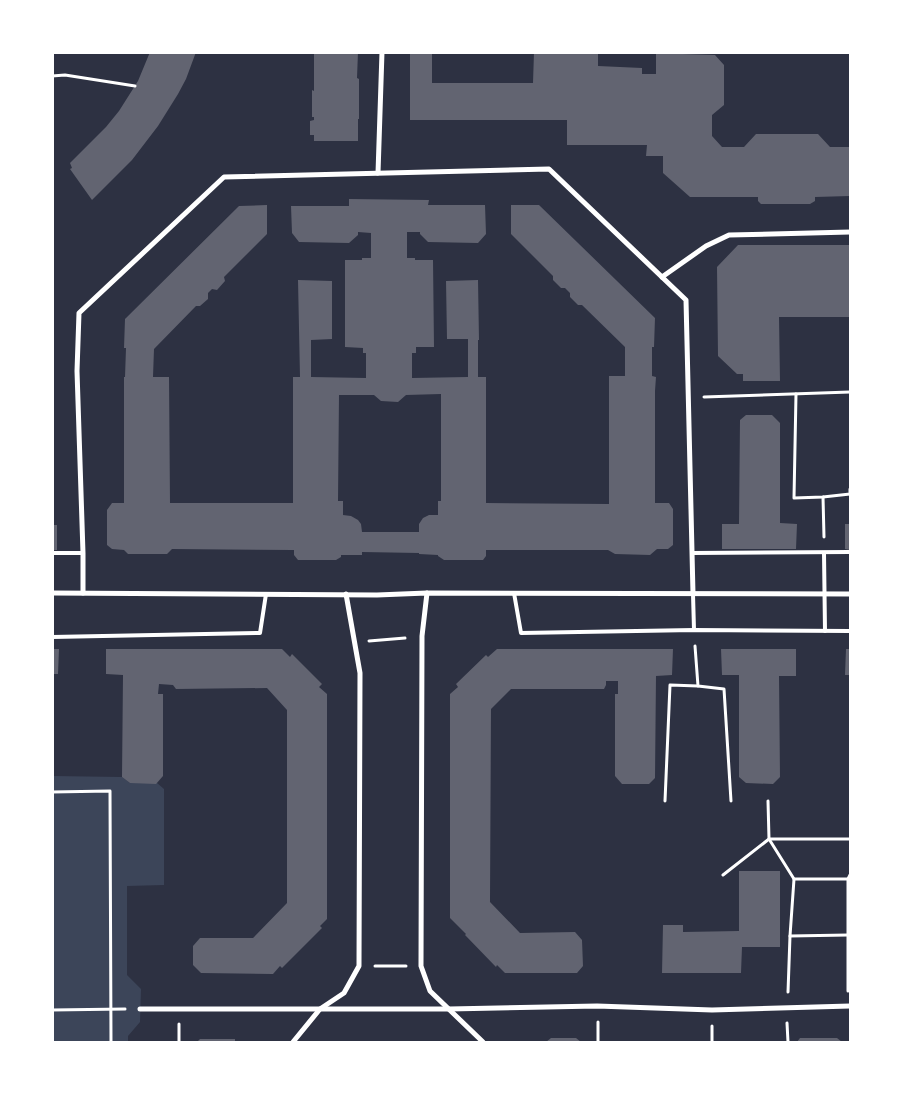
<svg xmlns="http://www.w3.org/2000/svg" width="903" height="1095" font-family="'DejaVu Sans',sans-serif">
<rect width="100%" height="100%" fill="#2d3142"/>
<path fill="#3c4559" d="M 53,776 L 122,777 L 130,783 L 157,783 L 164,789 L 164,885 L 127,886 L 127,975 L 141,989 L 140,1022 L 128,1036 L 128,1042 L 53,1042 Z"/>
<g fill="#626471" fill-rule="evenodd">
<path d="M 150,52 L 196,52 L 186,79 L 178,94 L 158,126 L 132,160 L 92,200 L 70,169 L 72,168 L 70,163 L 106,127 L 119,111 L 138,81 Z"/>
<path d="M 314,52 L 358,52 L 357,78 L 359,79 L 359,119 L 358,119 L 358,141 L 314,141 L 314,135 L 310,135 L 310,121 L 314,120 L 314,117 L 312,117 L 312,90 L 314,91 Z"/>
<path d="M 410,52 L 432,52 L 432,83 L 533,83 L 534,52 L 598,52 L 598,66 L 642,68 L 642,74 L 656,74 L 656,54 L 663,54 L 663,52 L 683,52 L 683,54 L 715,55 L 724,65 L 724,105 L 712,115 L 712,136 L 722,147 L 744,147 L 756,134 L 818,134 L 830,147 L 850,147 L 850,196 L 815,197 L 815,201 L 810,204 L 761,204 L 758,201 L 758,197 L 690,197 L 663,173 L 663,156 L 646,156 L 647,145 L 567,145 L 567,120 L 410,120 Z"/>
<path d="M 349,199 L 429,200 L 428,205 L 485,205 L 486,234 L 478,243 L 428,242 L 420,234 L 420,232 L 407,232 L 407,258 L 415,258 L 415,260 L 433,260 L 434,347 L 416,347 L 416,353 L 412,353 L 412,378 L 468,377 L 468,339 L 447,339 L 446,281 L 478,280 L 479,340 L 478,340 L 478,377 L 486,377 L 486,503 L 609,504 L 609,376 L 625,376 L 625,347 L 582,305 L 578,305 L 570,297 L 570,293 L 565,288 L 561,288 L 553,280 L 553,276 L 511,234 L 511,205 L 539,205 L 655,318 L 654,347 L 652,347 L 652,376 L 656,377 L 655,391 L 655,503 L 669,503 L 673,509 L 673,545 L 668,549 L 657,549 L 650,555 L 615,554 L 608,550 L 486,550 L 486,556 L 483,560 L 444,560 L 438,556 L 438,555 L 419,554 L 419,553 L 362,552 L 362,555 L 341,555 L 341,557 L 336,560 L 298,560 L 294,555 L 294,550 L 172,549 L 167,554 L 128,554 L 124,550 L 112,549 L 107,545 L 107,510 L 112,503 L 124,503 L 124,377 L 125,377 L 126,348 L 124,348 L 125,319 L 239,206 L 267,205 L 267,234 L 224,277 L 225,281 L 217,290 L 212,289 L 208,293 L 208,299 L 200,306 L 196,306 L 154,349 L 153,377 L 169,377 L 170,503 L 293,503 L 293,377 L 300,377 L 298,280 L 332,281 L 332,339 L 311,340 L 311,377 L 366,378 L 366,353 L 363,353 L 363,348 L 345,347 L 345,260 L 362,260 L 362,258 L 371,258 L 371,233 L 358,232 L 358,235 L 349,243 L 299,242 L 292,233 L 291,206 L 349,206 ZM 441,394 L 441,501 L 438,501 L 438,515 L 429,515 L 423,518 L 419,524 L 419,532 L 362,532 L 361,524 L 358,520 L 351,516 L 343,515 L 343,501 L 338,501 L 339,395 L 374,395 L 381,401 L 398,402 L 406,395 Z"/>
<path d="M 738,245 L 850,245 L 850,317 L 779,317 L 780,381 L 743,381 L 743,374 L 737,374 L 718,356 L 717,267 Z"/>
<path d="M 746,415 L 772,415 L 780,423 L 780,523 L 797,524 L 796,549 L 722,549 L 722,524 L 739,524 L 740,420 Z"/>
<path d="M 845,524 L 850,524 L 850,550 L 845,549 Z"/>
<rect x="52" y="525" width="5" height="25"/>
<path d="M 52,649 L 59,649 L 58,674 L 52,674 Z"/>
<path d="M 106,649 L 282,649 L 290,657 L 292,654 L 322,684 L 319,687 L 327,694 L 327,919 L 320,926 L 322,928 L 282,968 L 280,966 L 273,974 L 201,973 L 193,965 L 193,946 L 200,938 L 253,938 L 287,903 L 287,710 L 267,688 L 176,689 L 173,685 L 159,684 L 158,694 L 163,694 L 163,776 L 156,784 L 130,783 L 122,777 L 123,675 L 106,674 Z"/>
<path d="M 497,649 L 673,649 L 672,675 L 656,676 L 655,778 L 649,784 L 622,784 L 615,776 L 615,694 L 618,694 L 618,681 L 606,681 L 606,685 L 604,689 L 511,689 L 491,709 L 490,902 L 520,933 L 575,932 L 582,940 L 583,966 L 577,973 L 505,973 L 497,965 L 496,967 L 465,935 L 466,934 L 450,918 L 450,694 L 458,687 L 456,684 L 486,655 L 488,657 Z"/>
<path d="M 721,649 L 796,649 L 796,676 L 779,676 L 780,777 L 773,784 L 746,783 L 739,777 L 739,675 L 722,675 Z"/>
<path d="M 846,649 L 850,649 L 850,675 L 845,675 Z"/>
<path d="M 739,871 L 780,871 L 780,947 L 742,947 L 741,973 L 662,973 L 663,925 L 683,925 L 683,932 L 739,931 Z"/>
<path d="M 551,1038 L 576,1038 L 581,1042 L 546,1042 Z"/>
<path d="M 800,1038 L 837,1038 L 842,1042 L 797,1042 Z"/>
<path d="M 200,1039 L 235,1039 L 235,1042 L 197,1042 Z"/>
</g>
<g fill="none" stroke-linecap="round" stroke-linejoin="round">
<g stroke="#fff" stroke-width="3">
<path d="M 52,76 L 65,75 L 135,86"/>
<path d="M 796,394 L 794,498 L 823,497 L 850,494 L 850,489"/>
<path d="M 704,397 L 850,392"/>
<path d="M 823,497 L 824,537"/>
<path d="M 369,641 L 405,638"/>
<path d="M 695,646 L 698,686 L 724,689 L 731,801"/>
<path d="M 52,792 L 110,791 L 111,1042"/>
<path d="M 665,801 L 670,685 L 698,686"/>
<path d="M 768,801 L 769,839 L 794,879 L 848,879"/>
<path d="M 723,875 L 769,839 L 850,839"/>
<path d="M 794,879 L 790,936 L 848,935"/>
<path d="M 375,966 L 406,966"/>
<path d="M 848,991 L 848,879 L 850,875"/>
<path d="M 788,992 L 790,936"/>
<path d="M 52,1010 L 125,1009"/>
<path d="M 598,1022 L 598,1042"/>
<path d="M 787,1023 L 788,1042"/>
<path d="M 179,1042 L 179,1024"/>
<path d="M 712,1042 L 712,1026"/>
</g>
<g stroke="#fff" stroke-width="4">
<path d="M 52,553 L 83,553"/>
<path d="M 692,553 L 850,552"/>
<path d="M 824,553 L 825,631"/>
<path d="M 514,593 L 521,633 L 694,630 L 850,631"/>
<path d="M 693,594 L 694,630"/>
<path d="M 52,637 L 260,633 L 266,594"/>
</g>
<g stroke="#fff" stroke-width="5">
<path d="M 378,173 L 382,52"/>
<path d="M 662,277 L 706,246 L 729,235 L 850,232"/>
<path d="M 52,593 L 377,595 L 427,593 L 850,594"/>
<path d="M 83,593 L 83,553 L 77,371 L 79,313 L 224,177 L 549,169 L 686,300 L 693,594"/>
<path d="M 427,593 L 422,636 L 421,966 L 430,991 L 483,1042"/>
<path d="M 140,1009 L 449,1009 L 597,1006 L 712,1010 L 850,1006"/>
<path d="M 293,1042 L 320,1009 L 344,993 L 359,966 L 360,673 L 346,594"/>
</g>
</g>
<rect width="903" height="1095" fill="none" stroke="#ffffff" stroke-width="108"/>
</svg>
